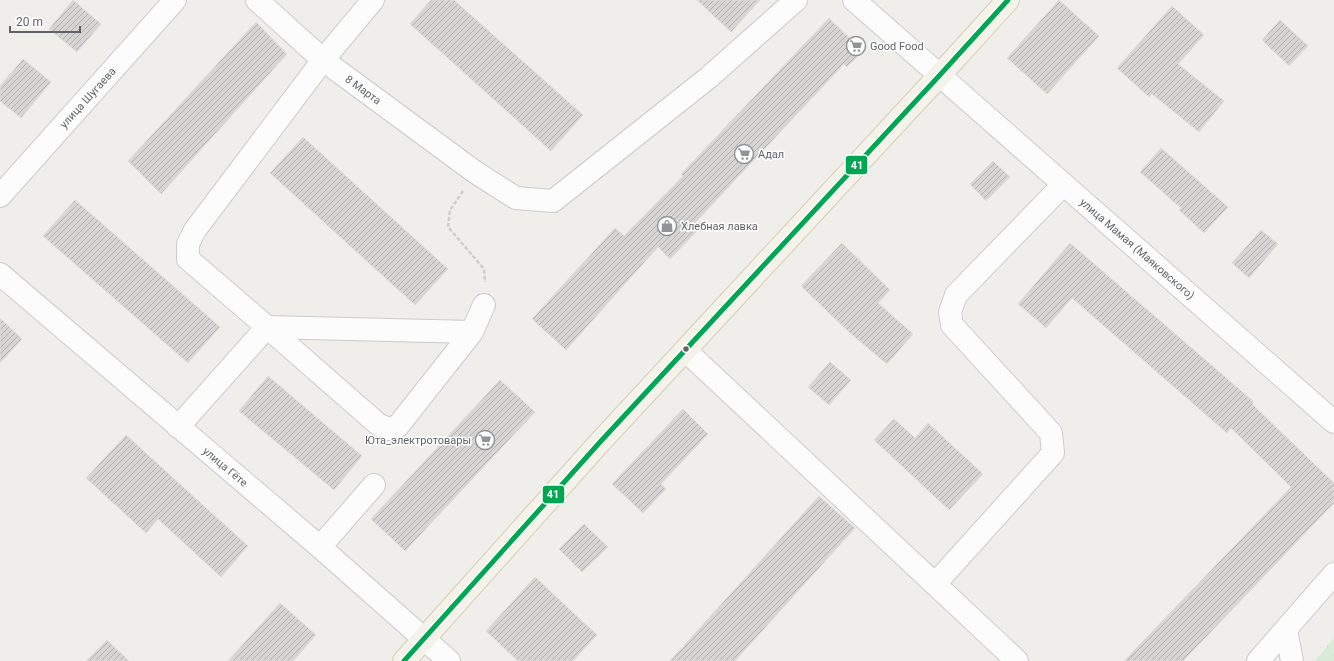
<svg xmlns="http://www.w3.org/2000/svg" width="1334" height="661" font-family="Roboto,sans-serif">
<defs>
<pattern id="park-tufts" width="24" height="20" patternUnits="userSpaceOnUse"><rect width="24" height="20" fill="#d8ebd6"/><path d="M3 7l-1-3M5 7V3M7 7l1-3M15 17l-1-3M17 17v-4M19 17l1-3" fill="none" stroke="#b2c2b1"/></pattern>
<pattern id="building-hatch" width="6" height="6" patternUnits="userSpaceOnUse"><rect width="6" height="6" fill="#d6d5d3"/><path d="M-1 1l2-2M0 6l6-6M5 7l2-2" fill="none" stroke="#b1b0af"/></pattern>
</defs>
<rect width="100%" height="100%" fill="#efeeea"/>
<path fill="url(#park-tufts)" d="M 1334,638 L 1334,661 L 1315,661 Z"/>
<g fill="url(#building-hatch)" stroke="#deddd9">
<path d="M 73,0 L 101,24 L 77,52 L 49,29 Z"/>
<path d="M 431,0 L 454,0 L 583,115 L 551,151 L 410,24 Z"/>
<path d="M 697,0 L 760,0 L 731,32 Z"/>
<path d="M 1059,0 L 1099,36 L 1047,94 L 1007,58 Z"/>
<path d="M 1172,6 L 1204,35 L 1178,64 L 1224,101 L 1199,132 L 1152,94 L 1149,97 L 1117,68 Z"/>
<path d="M 829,18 L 863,51 L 847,67 L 844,64 L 694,224 L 699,229 L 670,259 L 658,247 L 566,350 L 532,319 L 615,228 L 624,236 L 683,176 L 681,174 Z"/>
<path d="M 1280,20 L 1308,46 L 1289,66 L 1262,40 Z"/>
<path d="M 256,22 L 287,54 L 161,194 L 128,161 Z"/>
<path d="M 23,59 L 51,82 L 21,118 L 0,101 L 0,86 Z"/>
<path d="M 303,137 L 448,269 L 415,305 L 270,173 Z"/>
<path d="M 1161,148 L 1228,207 L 1204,233 L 1179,210 L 1181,208 L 1140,172 Z"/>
<path d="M 993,161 L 1010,177 L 986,201 L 970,184 Z"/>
<path d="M 75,200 L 220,327 L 188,363 L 43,236 Z"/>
<path d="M 1261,230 L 1278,244 L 1249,278 L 1232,263 Z"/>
<path d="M 842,243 L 890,290 L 878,303 L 913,334 L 887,364 L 850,333 L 801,286 Z"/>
<path d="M 1070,243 L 1254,402 L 1252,404 L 1334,483 L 1334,503 L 1183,661 L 1124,661 L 1291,487 L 1231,428 L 1227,433 L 1072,298 L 1046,328 L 1018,304 Z"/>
<path d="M 0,318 L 22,339 L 0,363 Z"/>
<path d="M 830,362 L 851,380 L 829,405 L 808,387 Z"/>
<path d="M 268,376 L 362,456 L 334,490 L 239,411 Z"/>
<path d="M 500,380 L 535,412 L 405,551 L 371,519 Z"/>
<path d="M 683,409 L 708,434 L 661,484 L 666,489 L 643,513 L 612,484 Z"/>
<path d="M 894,419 L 915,438 L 928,423 L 983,474 L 949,510 L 874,440 Z"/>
<path d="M 126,435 L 248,546 L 221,577 L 158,519 L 146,533 L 86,478 Z"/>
<path d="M 819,496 L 855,528 L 735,661 L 670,661 Z"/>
<path d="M 584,524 L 608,547 L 582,572 L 559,549 Z"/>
<path d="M 535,577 L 597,635 L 573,661 L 518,661 L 486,631 Z"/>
<path d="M 280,603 L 316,635 L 293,661 L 228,661 Z"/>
<path d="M 107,640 L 129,661 L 86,661 Z"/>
</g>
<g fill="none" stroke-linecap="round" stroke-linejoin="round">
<defs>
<g id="minor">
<path d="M 257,0 L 323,60 L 475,172 L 516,198 L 553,201 L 708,78 L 796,0"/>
<path d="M 854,0 L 1334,422"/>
<path d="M 0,196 L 175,0"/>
<path d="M 0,274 L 320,547 L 449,661"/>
<path d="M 472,332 L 267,327 L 379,425 L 389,429 L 398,426 L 472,332 L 484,305"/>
<path d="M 686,351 L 1017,661"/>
<path d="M 178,427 L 267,327 L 188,259 L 188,244 L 195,230 L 323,60 L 373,0"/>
<path d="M 320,547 L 374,485"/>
<path d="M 935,584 L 1053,453 L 1051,433 L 952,325 L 950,312 L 956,295 L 1063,185"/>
<path d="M 1286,630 L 1292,661"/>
<path d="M 1258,661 L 1334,574"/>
</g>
<path id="major" d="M 404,661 L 601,441 L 939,76 L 1008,0"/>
</defs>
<use href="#minor" stroke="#cbcccc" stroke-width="24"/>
<use href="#major" stroke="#d7ceb8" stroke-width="24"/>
<path stroke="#cacfcc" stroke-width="2.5" stroke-dasharray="4 2" stroke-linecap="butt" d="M 463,191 L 450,210 L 448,227 L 484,269 L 485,282"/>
<use href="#minor" stroke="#fdfcfc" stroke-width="22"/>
<use href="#major" stroke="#f4f2e9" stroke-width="22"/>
<defs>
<path id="bus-1" d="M 404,661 L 601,441 L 939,76 L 1008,0"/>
</defs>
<use href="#bus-1" stroke="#fff" stroke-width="8"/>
<use href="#bus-1" stroke="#00a651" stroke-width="5"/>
</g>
<defs>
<symbol id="supermarket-ring" viewBox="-11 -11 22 22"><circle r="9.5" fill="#fff" stroke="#919496" stroke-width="1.5"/><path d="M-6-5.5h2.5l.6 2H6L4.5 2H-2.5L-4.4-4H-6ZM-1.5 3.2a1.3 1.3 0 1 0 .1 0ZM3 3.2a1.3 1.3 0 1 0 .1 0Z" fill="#919496"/></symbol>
<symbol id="shop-ring" viewBox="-11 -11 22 22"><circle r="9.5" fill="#fff" stroke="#919496" stroke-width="1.5"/><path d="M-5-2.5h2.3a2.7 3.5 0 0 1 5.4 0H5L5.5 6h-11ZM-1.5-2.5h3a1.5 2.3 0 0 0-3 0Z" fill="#919496"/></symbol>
</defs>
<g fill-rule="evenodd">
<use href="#supermarket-ring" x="845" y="35" width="22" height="22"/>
<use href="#supermarket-ring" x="733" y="143" width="22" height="22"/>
<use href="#shop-ring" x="656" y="215" width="22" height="22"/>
<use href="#supermarket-ring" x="474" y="429" width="22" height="22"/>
</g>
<circle fill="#5f6368" stroke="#fff" stroke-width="1.5" cx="686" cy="349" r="3.5"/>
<g text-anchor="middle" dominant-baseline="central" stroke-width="3" stroke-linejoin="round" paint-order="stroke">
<g font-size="11" fill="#5f6368" stroke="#fff" text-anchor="start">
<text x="870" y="46">Good Food</text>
<text x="758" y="154">Адал</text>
<text x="681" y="226">Хлебная лавка</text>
<text x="471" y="440" text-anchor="end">Юта_электротовары</text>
</g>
<g font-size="11" fill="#5f6368" stroke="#fff">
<text transform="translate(363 90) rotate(36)">8 Марта</text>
<text transform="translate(88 98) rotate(-48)">улица Шугаева</text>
<text transform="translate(1137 249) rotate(41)">улица Мамая (Маяковского)</text>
<text transform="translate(225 467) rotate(40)">улица Гёте</text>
</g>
</g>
<g stroke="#fff" stroke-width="1.5">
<rect x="845" y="155" width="23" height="20" rx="4" fill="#00a651"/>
<rect x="542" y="485" width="23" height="19" rx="4" fill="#00a651"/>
</g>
<g font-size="11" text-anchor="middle" font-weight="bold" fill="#fff">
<text x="857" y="169">41</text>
<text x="553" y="498">41</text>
</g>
<path d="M10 26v6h70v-6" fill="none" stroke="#5f6368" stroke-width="2"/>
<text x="16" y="26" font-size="12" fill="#5f6368" stroke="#ffffff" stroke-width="3" paint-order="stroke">20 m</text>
</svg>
